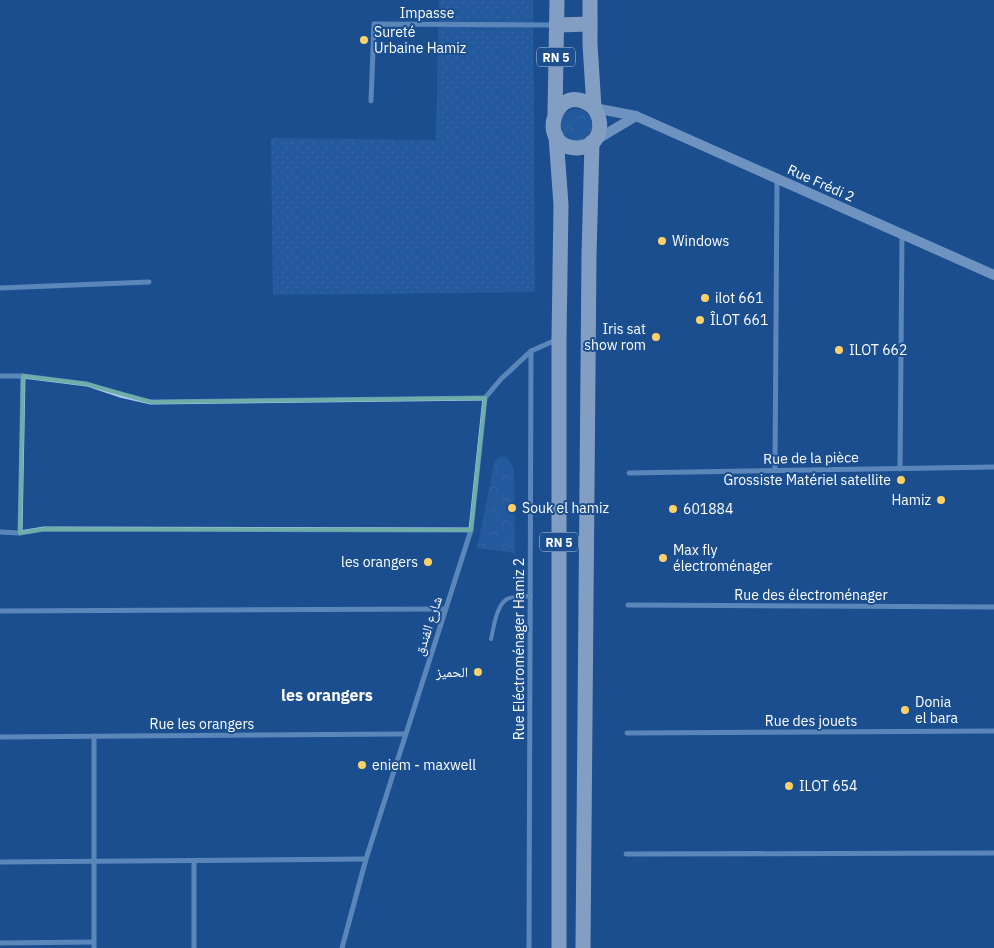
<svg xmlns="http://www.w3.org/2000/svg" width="994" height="948" font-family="'IBM Plex Sans','Noto Naskh Arabic',sans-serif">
<defs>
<pattern id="grass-dots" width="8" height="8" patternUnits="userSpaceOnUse" patternTransform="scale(1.25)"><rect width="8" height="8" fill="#2e69ad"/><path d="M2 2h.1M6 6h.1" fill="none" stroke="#4d80b9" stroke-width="1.8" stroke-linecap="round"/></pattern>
<pattern id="forest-crowns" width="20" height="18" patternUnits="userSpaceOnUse" patternTransform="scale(1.25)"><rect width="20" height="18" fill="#2e69ad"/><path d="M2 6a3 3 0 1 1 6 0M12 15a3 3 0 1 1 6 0" fill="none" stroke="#4d80b9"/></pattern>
</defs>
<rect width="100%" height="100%" fill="#1b4f8f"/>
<path fill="url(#grass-dots)" d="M 439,0 L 533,0 L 535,292 L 273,295 L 271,138 L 438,140 L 436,139 Z"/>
<g fill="url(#forest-crowns)">
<circle cx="576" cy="125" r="16"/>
<path d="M 501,456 L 508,459 L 514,468 L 515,553 L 477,548 L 495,460 Z"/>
</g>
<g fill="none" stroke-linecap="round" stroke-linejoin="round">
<path stroke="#a9c9ee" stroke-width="4" d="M 491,639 C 494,627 496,606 507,599 C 513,596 524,597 531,596"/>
<g stroke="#a9c9ee" stroke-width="5">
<path d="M 371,101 L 374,24 L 554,25"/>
<path d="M 0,288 L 149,282"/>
<path d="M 0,376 L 23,376 L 87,384 L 120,395 L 151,402 L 485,398"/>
<path d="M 900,469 L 902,234"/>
<path d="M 775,470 L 777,179"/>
<path d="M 629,473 L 994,467"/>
<path d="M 0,532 L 20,533 L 44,529 L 471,530"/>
<path d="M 20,533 L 23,376"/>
<path d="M 628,605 L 994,607"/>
<path d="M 0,611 L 445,609"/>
<path d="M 627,733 L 994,731"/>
<path d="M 94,736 L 94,948"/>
<path d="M 0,737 L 405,734"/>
<path d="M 626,854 L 994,853"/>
<path d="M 0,862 L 366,859"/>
<path d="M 0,943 L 94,942"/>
<path d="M 194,948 L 194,861"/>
<path d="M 342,948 L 366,859 L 471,530 L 485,398 L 501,379 L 531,351 L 556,340"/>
<path d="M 529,948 L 531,351"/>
</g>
<g stroke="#d6e6fa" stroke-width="10">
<path d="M 594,108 L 636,116 L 994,275"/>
<path d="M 596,140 L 636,116"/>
</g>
<g stroke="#fff" stroke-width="15">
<path d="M 590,0 L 590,44 L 594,108 C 605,124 600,147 578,148 C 533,149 556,75 594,108"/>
<path d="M 557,25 L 590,24"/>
<path d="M 555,114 L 557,0"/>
<path d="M 556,136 L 561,205 L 559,339 L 559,948"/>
<path d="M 583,948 L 589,256 L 592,142"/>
</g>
</g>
<path d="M0 0H994V948H0ZM 23,376 L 87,384 L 151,402 L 485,398 L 471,530 L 44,529 L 20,533 Z" fill="#1b4f8f" fill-opacity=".55" fill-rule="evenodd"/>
<path fill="none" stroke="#6fada8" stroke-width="4" stroke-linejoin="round" d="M 23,376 L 87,384 L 151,402 L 485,398 L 471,530 L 44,529 L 20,533 Z"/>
<g fill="#ffd166" stroke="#1b4f8f" stroke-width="2">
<circle cx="364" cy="40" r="5"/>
<circle cx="662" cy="241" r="5"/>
<circle cx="705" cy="298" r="5"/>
<circle cx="700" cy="320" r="5"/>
<circle cx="656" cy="337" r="5"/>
<circle cx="839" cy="350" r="5"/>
<circle cx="901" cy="480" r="5"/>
<circle cx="941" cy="500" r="5"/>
<circle cx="512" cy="508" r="5"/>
<circle cx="673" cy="509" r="5"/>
<circle cx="663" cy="558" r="5"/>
<circle cx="428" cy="562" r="5"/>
<circle cx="478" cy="672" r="5"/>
<circle cx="905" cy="710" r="5"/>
<circle cx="362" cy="765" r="5"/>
<circle cx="789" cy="786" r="5"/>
</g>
<g text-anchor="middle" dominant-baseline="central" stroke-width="4" stroke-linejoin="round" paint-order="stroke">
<g fill="#1b4f8f" stroke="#bbcadd" stroke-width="1">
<rect x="537" y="47.5" width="38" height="19" rx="4"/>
<rect x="540" y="532.5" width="38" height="19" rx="4"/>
</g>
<g font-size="12" font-weight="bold" fill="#fff">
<text x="556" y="57">RN 5</text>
<text x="559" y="542">RN 5</text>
</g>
<g font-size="14" fill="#fff" stroke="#1b4f8f">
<text x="427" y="13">Impasse</text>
<text transform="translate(821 183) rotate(24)">Rue Frédi 2</text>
<text transform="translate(811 458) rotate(-1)">Rue de la pièce</text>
<text x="811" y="595">Rue des électroménager</text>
<text transform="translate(428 626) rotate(-72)">شارع الفندق</text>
<text transform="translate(519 649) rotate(-90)">Rue Eléctroménager Hamiz 2</text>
<text x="811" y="721">Rue des jouets</text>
<text x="202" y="724">Rue les orangers</text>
</g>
<g font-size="14" fill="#fff" stroke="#1b4f8f" text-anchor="start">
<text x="374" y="32">Sureté<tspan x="374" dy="16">Urbaine Hamiz</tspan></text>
<text x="672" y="241">Windows</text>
<text x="715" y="298">ilot 661</text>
<text x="710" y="320">ÎLOT 661</text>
<text x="646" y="329" text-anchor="end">Iris sat<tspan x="646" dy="16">show rom</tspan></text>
<text x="849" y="350">ILOT 662</text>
<text x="891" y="480" text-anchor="end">Grossiste Matériel satellite</text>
<text x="931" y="500" text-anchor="end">Hamiz</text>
<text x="522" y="508">Souk el hamiz</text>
<text x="683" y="509">601884</text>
<text x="673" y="550">Max fly<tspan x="673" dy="16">électroménager</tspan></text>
<text x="418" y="562" text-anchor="end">les orangers</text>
<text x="468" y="672" text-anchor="end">الحميز</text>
<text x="915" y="702">Donia<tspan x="915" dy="16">el bara</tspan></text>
<text x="372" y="765">eniem - maxwell</text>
<text x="799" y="786">ILOT 654</text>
</g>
<g font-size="16" font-weight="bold" fill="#fff" stroke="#1b4f8f">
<text x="327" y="695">les orangers</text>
</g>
</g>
</svg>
